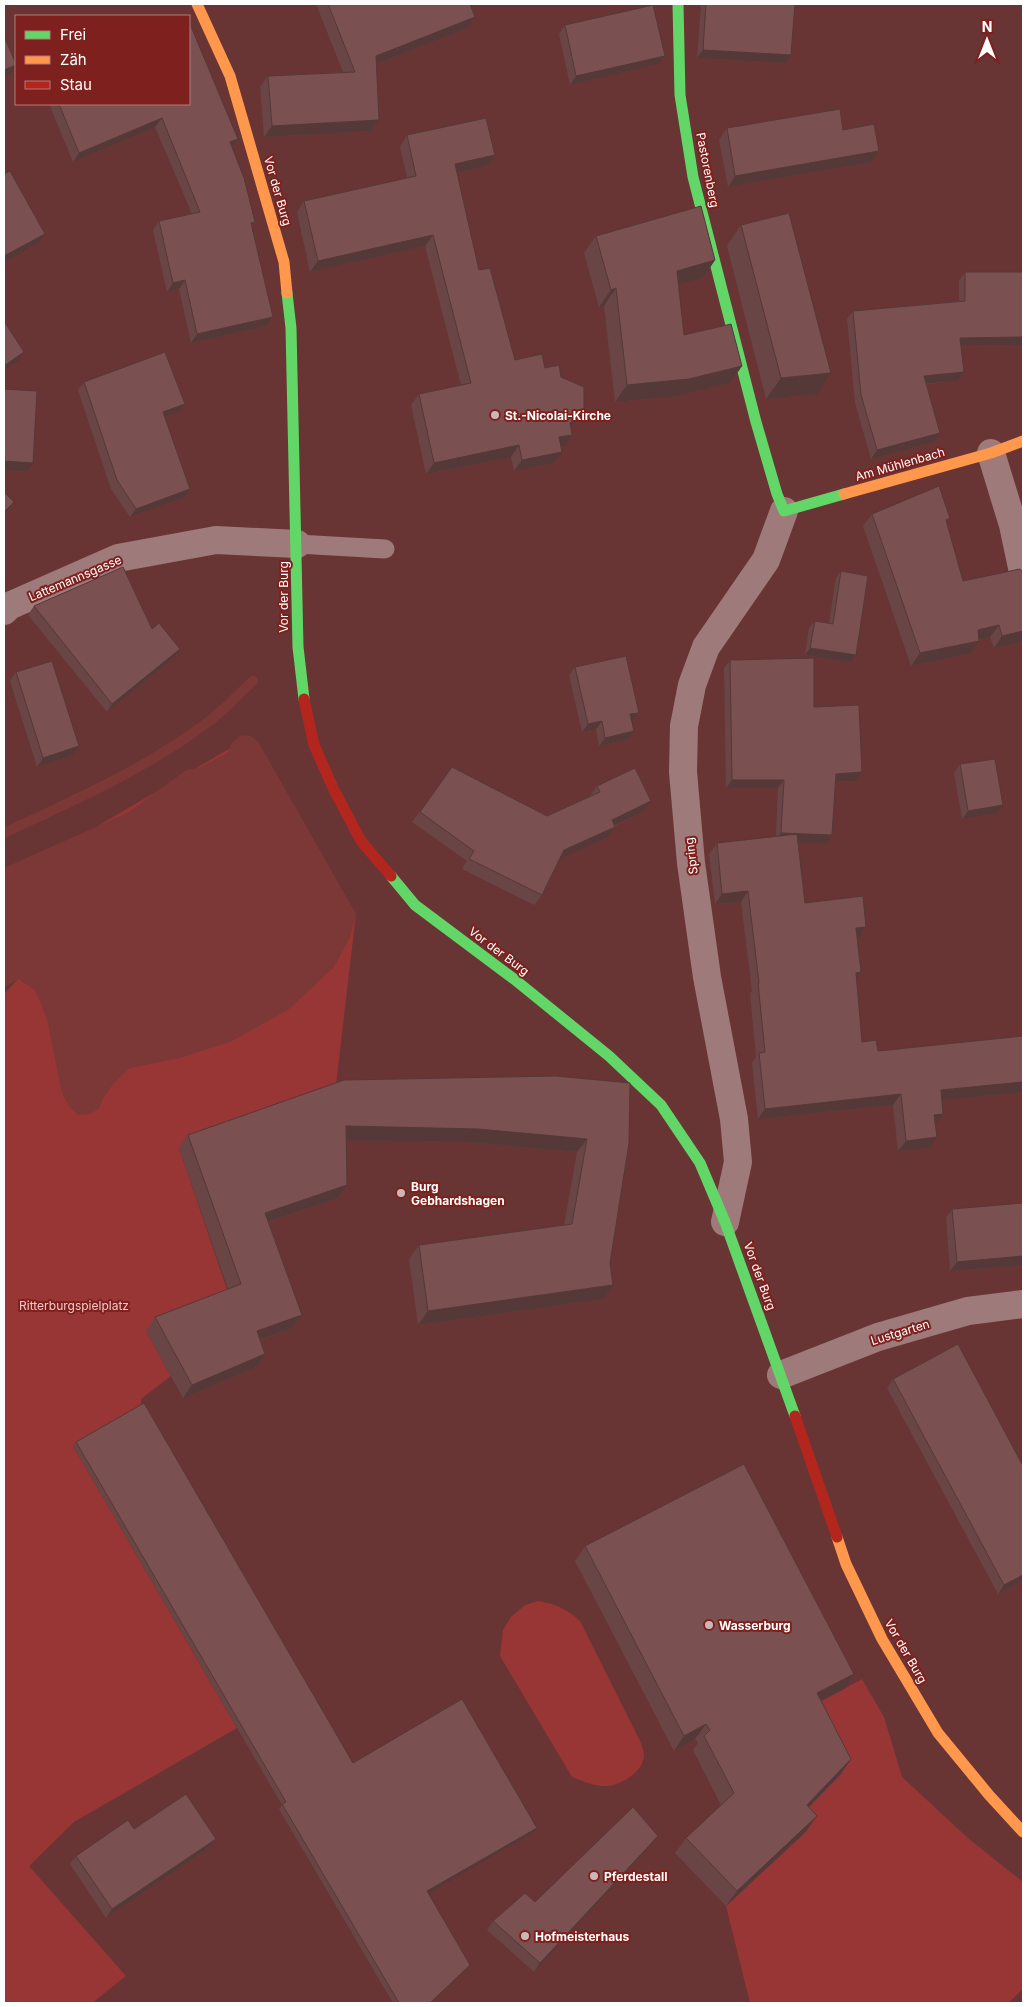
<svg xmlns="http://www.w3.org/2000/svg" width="1027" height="2007" font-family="Inter,sans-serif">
<rect width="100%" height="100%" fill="#683534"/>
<g fill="#983635">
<path d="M 251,736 L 356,914 L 335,1093 L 179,1148 L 230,1298 L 146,1331 L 171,1376 L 141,1399 L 141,1407 L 73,1446 L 237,1728 L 74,1822 L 29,1866 L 126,1976 L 92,2003 L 4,2003 L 4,994 L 18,979 L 4,881 Z"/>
<path d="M 538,1601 C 556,1604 567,1609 580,1621 L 641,1743 C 642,1747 644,1751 644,1755 C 644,1771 622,1785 607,1786 C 595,1787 583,1781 572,1777 L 500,1656 L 503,1630 L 511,1617 L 525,1605 Z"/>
<path d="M 862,1679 L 884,1717 L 902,1777 L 969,1839 L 1023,1882 L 1023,1989 L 1008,2003 L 750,2003 L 726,1906 L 807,1831 L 807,1709 Z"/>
</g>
<path fill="#7b3836" d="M 241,735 L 251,736 L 259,743 L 356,914 L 350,937 L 334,967 L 289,1009 L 232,1041 L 180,1058 L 130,1068 L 114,1083 L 103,1098 L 99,1109 L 89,1114 L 78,1115 L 69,1106 L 62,1093 L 47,1019 L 35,990 L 18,979 L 5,987 L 4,986 L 4,868 L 129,812 L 186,770 L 199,768 L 227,753 L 232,743 Z"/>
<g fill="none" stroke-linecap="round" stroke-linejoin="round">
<path stroke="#7b3836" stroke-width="10" d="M 4,833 C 74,800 146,769 208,722 C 224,710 238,695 253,681"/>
<path stroke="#9f7a7a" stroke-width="19" d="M 297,544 L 385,549"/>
<g stroke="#9f7a7a" stroke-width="28">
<path d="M 991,453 L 1013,525 L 1023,572"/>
<path d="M 4,611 L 9,606 L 118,558 L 216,540 L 297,544"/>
<path d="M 725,1222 L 738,1162 L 734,1119 L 707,977 L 691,863 L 683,772 L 684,726 L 692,685 L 706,647 L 766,560 L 784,511"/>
<path d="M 781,1375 L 878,1337 L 968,1311 L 1023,1304"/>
</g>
<g stroke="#63d668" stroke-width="11">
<path d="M 678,4 L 680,95 L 693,177 L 756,422 L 777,494 L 784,511 L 844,494"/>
<path d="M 287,293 L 291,328 L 298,647 L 304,699"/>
<path d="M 391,876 L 415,905 L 514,979 L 609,1056 L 661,1105 L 700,1163 L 725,1222 L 795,1416"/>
</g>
<g stroke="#ff974d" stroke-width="11">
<path d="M 197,4 L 230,76 L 284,262 L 287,293"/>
<path d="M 844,494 L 991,453 L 1023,441"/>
<path d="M 837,1537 L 846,1564 L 882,1639 L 938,1733 L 989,1795 L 1023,1832"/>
</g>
<g stroke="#b3261e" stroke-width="11">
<path d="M 304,699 L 314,745 L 334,790 L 361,841 L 391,876"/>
<path d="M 795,1416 L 837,1537"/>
</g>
</g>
<g fill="#694545">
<path d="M 316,4 L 470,4 L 475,17 L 468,28 L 376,64 L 379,120 L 371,131 L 264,137 L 260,87 L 268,76 L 343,72 Z"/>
<path d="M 701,4 L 795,4 L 791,55 L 786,63 L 697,58 Z"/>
<path d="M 565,25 L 659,64 L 570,85 L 559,34 Z"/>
<path d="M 49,104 L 189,104 L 238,139 L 232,148 L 252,227 L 273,317 L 267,326 L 191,343 L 179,289 L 167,292 L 153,230 L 159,221 L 192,214 L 155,127 L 73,162 Z"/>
<path d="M 727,128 L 843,130 L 871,162 L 728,187 L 719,140 Z"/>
<path d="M 407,135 L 495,155 L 487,166 L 457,173 L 479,270 L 515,360 L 545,368 L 561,377 L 584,410 L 576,422 L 571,426 L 572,435 L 565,446 L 561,447 L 554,463 L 514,471 L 511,457 L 426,474 L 411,405 L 419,394 L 461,385 L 425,246 L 310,272 L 297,212 L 304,201 L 407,178 L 400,147 Z"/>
<path d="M 741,225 L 817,394 L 766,399 L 727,246 Z"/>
<path d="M 596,236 L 715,260 L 703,278 L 678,284 L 684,335 L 742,366 L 730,383 L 677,396 L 615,402 L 604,306 L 599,307 L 584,253 Z"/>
<path d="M 965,272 L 1023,272 L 1023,345 L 961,346 L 964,372 L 958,381 L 927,384 L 934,442 L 871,459 L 855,403 L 847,319 L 853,311 L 959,301 L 959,281 Z"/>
<path d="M 84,382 L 179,412 L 165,417 L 190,489 L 185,497 L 130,517 L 111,489 L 78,390 Z"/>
<path d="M 872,514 L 947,523 L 963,581 L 1023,642 L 994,648 L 990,637 L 979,640 L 971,653 L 911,666 L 863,526 Z"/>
<path d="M 841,571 L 856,655 L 851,662 L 805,655 L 809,628 L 815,621 L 829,623 L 836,578 Z"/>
<path d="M 34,606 L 152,629 L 180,649 L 174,658 L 107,712 L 28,615 Z"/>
<path d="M 730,660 L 814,707 L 856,781 L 836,782 L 827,844 L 798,842 L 805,903 L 866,927 L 859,938 L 857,938 L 861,972 L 856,979 L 862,1042 L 878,1051 L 1023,1036 L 1023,1092 L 942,1100 L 930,1148 L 898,1151 L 893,1105 L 758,1119 L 752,1063 L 756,1057 L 750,993 L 752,991 L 741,902 L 715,904 L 709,854 L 717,843 L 776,837 L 778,788 L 726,788 L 724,668 Z"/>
<path d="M 575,667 L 633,721 L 631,721 L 628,739 L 599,746 L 596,729 L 582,732 L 569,675 Z"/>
<path d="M 16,672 L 73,755 L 37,767 L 10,681 Z"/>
<path d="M 960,764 L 997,813 L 962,819 L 954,773 Z"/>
<path d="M 452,767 L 547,816 L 590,796 L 597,786 L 644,811 L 615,826 L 608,837 L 560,858 L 542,895 L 534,905 L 462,869 L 467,861 L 412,822 Z"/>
<path d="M 630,1083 L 603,1299 L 418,1325 L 409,1259 L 419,1245 L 564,1225 L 577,1152 L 468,1142 L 346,1140 L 347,1185 L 338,1198 L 269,1222 L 302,1315 L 292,1328 L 260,1340 L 256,1367 L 183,1398 L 146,1331 L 155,1317 L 228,1289 L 179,1148 L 188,1135 Z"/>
<path d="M 1023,1203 L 1023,1265 L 950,1271 L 946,1218 L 952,1209 Z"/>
<path d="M 893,1379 L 1023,1466 L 1023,1580 L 998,1594 L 887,1388 Z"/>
<path d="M 76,1442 L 353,1763 L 537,1828 L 534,1832 L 428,1893 L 470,1965 L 467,1969 L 431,2003 L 393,2003 L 279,1809 L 282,1805 L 73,1446 Z"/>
<path d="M 585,1546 L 844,1689 L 821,1701 L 851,1759 L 841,1774 L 809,1807 L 807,1830 L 726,1906 L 675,1853 L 686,1838 L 721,1805 L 693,1750 L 698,1743 L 695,1739 L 674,1751 L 575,1561 Z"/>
<path d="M 216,1839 L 210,1847 L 106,1918 L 70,1864 L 76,1856 Z"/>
<path d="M 652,1844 L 534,1972 L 487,1930 L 493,1921 L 535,1902 Z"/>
</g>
<g fill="#553838">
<path d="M 475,17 L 468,28 L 368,67 L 376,56 Z"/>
<path d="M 703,50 L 791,55 L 786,63 L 697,58 Z"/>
<path d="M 665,56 L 659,64 L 570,85 L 576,76 Z"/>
<path d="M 16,65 L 11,73 L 4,76 L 4,70 Z"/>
<path d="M 162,118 L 155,127 L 73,162 L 79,153 Z"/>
<path d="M 379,120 L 371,131 L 264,137 L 272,126 Z"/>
<path d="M 238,139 L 232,148 L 230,142 Z"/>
<path d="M 879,151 L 871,162 L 728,187 L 735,176 Z"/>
<path d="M 495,155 L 487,166 L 447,175 L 455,164 Z"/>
<path d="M 45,234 L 38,243 L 4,262 L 4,256 Z"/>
<path d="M 433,235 L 425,246 L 310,272 L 318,261 Z"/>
<path d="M 715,260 L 703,278 L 665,288 L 677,271 Z"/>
<path d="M 185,280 L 179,289 L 167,292 L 173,283 Z"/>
<path d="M 616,288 L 604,306 L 599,307 L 611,290 Z"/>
<path d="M 273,317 L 267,326 L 191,343 L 197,334 Z"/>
<path d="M 1023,337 L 1023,345 L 954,346 L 960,338 Z"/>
<path d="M 24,352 L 19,360 L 4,370 L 4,366 Z"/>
<path d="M 742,366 L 730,383 L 677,396 L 615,402 L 627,385 Z"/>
<path d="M 964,372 L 958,381 L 918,384 L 924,376 Z"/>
<path d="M 831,373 L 817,394 L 766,399 L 781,378 Z"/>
<path d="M 185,404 L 179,412 L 157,420 L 163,412 Z"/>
<path d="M 584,410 L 576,422 L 562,434 L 570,423 Z"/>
<path d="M 940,433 L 934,442 L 871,459 L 877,450 Z"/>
<path d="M 572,435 L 565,446 L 551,449 L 559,437 Z"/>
<path d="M 519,445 L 511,457 L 426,474 L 434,463 Z"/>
<path d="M 562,452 L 554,463 L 514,471 L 522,460 Z"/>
<path d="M 4,461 L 33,463 L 27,471 L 4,470 Z"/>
<path d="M 190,489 L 185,497 L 130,517 L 136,509 Z"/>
<path d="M 14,502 L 8,510 L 4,514 L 4,512 Z"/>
<path d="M 999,625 L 990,637 L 969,642 L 978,630 Z"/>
<path d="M 1023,631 L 1023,642 L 994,648 L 1002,636 Z"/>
<path d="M 979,641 L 971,653 L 911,666 L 920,653 Z"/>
<path d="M 810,648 L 856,655 L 851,662 L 805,655 Z"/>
<path d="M 180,649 L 174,658 L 107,712 L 112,704 Z"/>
<path d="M 639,713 L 633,721 L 624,722 L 630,714 Z"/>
<path d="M 602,721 L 596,729 L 582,732 L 588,724 Z"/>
<path d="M 634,731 L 628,739 L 599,746 L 605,738 Z"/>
<path d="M 79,746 L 73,755 L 37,767 L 43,758 Z"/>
<path d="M 862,772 L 856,781 L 830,782 L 836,774 Z"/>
<path d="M 732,780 L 784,780 L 778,788 L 726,788 Z"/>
<path d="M 651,801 L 644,811 L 605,830 L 612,820 Z"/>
<path d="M 1003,805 L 997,813 L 962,819 L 968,811 Z"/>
<path d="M 615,827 L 608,837 L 557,860 L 564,850 Z"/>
<path d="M 781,833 L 832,835 L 827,844 L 775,841 Z"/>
<path d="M 748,891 L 741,902 L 715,904 L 722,894 Z"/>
<path d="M 866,927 L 859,938 L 849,939 L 856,928 Z"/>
<path d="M 861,972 L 854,983 L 856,973 Z"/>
<path d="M 1023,1082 L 1023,1092 L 933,1101 L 941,1090 Z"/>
<path d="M 901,1094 L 893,1105 L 758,1119 L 765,1109 Z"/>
<path d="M 943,1114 L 935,1125 L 934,1115 Z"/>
<path d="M 346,1126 L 478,1129 L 587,1139 L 577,1152 L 468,1142 L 336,1140 Z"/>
<path d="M 937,1137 L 930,1148 L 898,1151 L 906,1141 Z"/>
<path d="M 347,1185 L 338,1198 L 256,1226 L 265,1213 Z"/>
<path d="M 1023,1256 L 1023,1265 L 950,1271 L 957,1262 Z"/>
<path d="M 613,1285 L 603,1299 L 418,1325 L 428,1311 Z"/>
<path d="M 302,1315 L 292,1328 L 247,1344 L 257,1331 Z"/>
<path d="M 265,1354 L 256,1367 L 183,1398 L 192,1385 Z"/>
<path d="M 1023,1575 L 1023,1580 L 998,1594 L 1004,1585 Z"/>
<path d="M 854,1674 L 844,1689 L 807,1708 L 817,1693 Z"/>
<path d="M 706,1724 L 695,1739 L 674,1751 L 684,1736 Z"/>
<path d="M 851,1759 L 841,1774 L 796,1820 L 807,1805 Z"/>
<path d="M 817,1816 L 807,1830 L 726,1906 L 737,1891 Z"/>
<path d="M 537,1828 L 534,1832 L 424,1896 L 427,1891 Z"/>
<path d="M 658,1836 L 652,1844 L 534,1972 L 540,1963 Z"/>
<path d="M 216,1839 L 210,1847 L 106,1918 L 112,1909 Z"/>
<path d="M 470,1965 L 467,1969 L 431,2003 L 430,2003 Z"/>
</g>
<g fill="#7a5050" stroke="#553838">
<path d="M 328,4 L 470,4 L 475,17 L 376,56 L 379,120 L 272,126 L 268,76 L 355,72 Z"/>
<path d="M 706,4 L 795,4 L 791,55 L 703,50 Z"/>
<path d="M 653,5 L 665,56 L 576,76 L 565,25 Z"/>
<path d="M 189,24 L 190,24 L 238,139 L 230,142 L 244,178 L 255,222 L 251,223 L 273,317 L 197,334 L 185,280 L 173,283 L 159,221 L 200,212 L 162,118 L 79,153 L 59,104 L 189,104 Z"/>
<path d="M 4,36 L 16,64 L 16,65 L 4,70 Z"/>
<path d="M 840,109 L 843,130 L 874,124 L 879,151 L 735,176 L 727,128 Z"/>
<path d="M 486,118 L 495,155 L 455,164 L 479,270 L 490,268 L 515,360 L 542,354 L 545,368 L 559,365 L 561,377 L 584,387 L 584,410 L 570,423 L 572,435 L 559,437 L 562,452 L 522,460 L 519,445 L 434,463 L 419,394 L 471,383 L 433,235 L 318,261 L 304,201 L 416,176 L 407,135 Z"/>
<path d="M 10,171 L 45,234 L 4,256 L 4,174 Z"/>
<path d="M 701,206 L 715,260 L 677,271 L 684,335 L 731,324 L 742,366 L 689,379 L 627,385 L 616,288 L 611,290 L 596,236 Z"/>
<path d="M 789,213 L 831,373 L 781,378 L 741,225 Z"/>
<path d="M 965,272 L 1023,272 L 1023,337 L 960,338 L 964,372 L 924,376 L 940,433 L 877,450 L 861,395 L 853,311 L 965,301 Z"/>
<path d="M 4,321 L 24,352 L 4,366 Z"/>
<path d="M 165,352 L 185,404 L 163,412 L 190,489 L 136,509 L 117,480 L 84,382 Z"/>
<path d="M 4,389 L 37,391 L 33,463 L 4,461 Z"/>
<path d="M 939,486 L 950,518 L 946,520 L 963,581 L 1020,569 L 1023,572 L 1023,631 L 1002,636 L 999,625 L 978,630 L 979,641 L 920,653 L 872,514 Z"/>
<path d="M 4,492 L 14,502 L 4,512 Z"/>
<path d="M 123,567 L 152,629 L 159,623 L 180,649 L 112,704 L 34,606 Z"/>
<path d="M 841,571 L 868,576 L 856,655 L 810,648 L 815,621 L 833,624 Z"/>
<path d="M 626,656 L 639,713 L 630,714 L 634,731 L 605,738 L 602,721 L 588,724 L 575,667 Z"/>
<path d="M 814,658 L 814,707 L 859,705 L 862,772 L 836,774 L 832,835 L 781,833 L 784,780 L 732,780 L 730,660 Z"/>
<path d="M 52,661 L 79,746 L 43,758 L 16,672 Z"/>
<path d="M 995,759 L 1003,805 L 968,811 L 960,764 Z"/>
<path d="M 452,767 L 547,816 L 600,792 L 597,786 L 635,768 L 651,801 L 612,820 L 615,827 L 564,850 L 542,895 L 469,859 L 474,851 L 420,812 Z"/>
<path d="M 797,834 L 805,903 L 863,896 L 866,927 L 856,928 L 861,972 L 856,973 L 862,1042 L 876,1040 L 878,1051 L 1023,1036 L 1023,1082 L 941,1090 L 943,1114 L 934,1115 L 937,1137 L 906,1141 L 901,1094 L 765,1109 L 759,1053 L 765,1052 L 758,983 L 759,983 L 748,891 L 722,894 L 717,843 Z"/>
<path d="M 556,1076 L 630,1083 L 629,1143 L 610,1263 L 613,1285 L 428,1311 L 419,1245 L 572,1224 L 587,1139 L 478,1129 L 346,1126 L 347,1185 L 265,1213 L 302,1315 L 257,1331 L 265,1354 L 192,1385 L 155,1317 L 241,1284 L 188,1135 L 344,1080 Z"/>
<path d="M 1023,1203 L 1023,1256 L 957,1262 L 952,1209 Z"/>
<path d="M 958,1344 L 1023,1466 L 1023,1575 L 1004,1585 L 893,1379 Z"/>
<path d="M 144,1403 L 353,1763 L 462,1699 L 537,1828 L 427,1891 L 470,1965 L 430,2003 L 399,2003 L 282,1804 L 286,1802 L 76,1442 Z"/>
<path d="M 744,1464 L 854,1674 L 817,1693 L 851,1759 L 807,1805 L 817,1816 L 737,1891 L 686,1838 L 734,1793 L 704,1736 L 710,1730 L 706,1724 L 684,1736 L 585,1546 Z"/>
<path d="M 186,1794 L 216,1839 L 112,1909 L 76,1856 L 128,1820 L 134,1829 Z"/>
<path d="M 633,1807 L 658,1836 L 540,1963 L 493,1921 L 525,1893 L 535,1902 Z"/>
</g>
<g fill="#cab8b8" stroke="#7e211e" stroke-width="2">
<circle cx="495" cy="415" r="5"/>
<circle cx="401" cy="1193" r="5"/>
<circle cx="709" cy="1625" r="5"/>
<circle cx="594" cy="1876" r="5"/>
<circle cx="525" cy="1936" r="5"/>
</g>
<g text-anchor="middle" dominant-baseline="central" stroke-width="4" stroke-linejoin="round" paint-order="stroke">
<g font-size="12" fill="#fff" stroke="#7e211e">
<text transform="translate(708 170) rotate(79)">Pastorenberg</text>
<text transform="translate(278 191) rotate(74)">Vor der Burg</text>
<text transform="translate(900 464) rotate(-16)">Am Mühlenbach</text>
<text transform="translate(75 578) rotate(-23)">Lattemannsgasse</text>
<text transform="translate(283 597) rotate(-90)">Vor der Burg</text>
<text transform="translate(691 856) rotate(-97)">Spring</text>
<text transform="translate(499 951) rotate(37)">Vor der Burg</text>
<text transform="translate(760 1276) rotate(70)">Vor der Burg</text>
<text transform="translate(900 1332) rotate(-17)">Lustgarten</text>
<text transform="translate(906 1651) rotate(60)">Vor der Burg</text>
</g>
<g font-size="12" font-weight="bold" fill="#fff" stroke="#7e211e" text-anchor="start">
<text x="505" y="415">St.-Nicolai-Kirche</text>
<text x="411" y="1186">Burg<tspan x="411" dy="14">Gebhardshagen</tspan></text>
<text x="719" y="1625">Wasserburg</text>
<text x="604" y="1876">Pferdestall</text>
<text x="535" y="1936">Hofmeisterhaus</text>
</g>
<g font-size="12" fill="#f6c6c6" stroke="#7e211e">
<text x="74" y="1305">Ritterburgspielplatz</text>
</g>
</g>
<rect width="1027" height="2007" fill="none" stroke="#ffffff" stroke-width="10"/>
<rect x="15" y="15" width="175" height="90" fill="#7e211e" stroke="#b27a78"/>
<rect x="25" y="31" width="25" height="8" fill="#63d668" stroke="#b27a78"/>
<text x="60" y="40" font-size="15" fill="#ffffff">Frei</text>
<rect x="25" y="56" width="25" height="8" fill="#ff974d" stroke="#b27a78"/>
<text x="60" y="65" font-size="15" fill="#ffffff">Zäh</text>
<rect x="25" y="81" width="25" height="8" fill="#b3261e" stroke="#b27a78"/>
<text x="60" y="90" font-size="15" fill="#ffffff">Stau</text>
<g transform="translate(987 40)" stroke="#7e211e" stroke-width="4" paint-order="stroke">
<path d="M0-4L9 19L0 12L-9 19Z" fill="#ffffff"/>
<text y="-8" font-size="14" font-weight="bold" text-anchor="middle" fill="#ffffff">N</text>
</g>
</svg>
